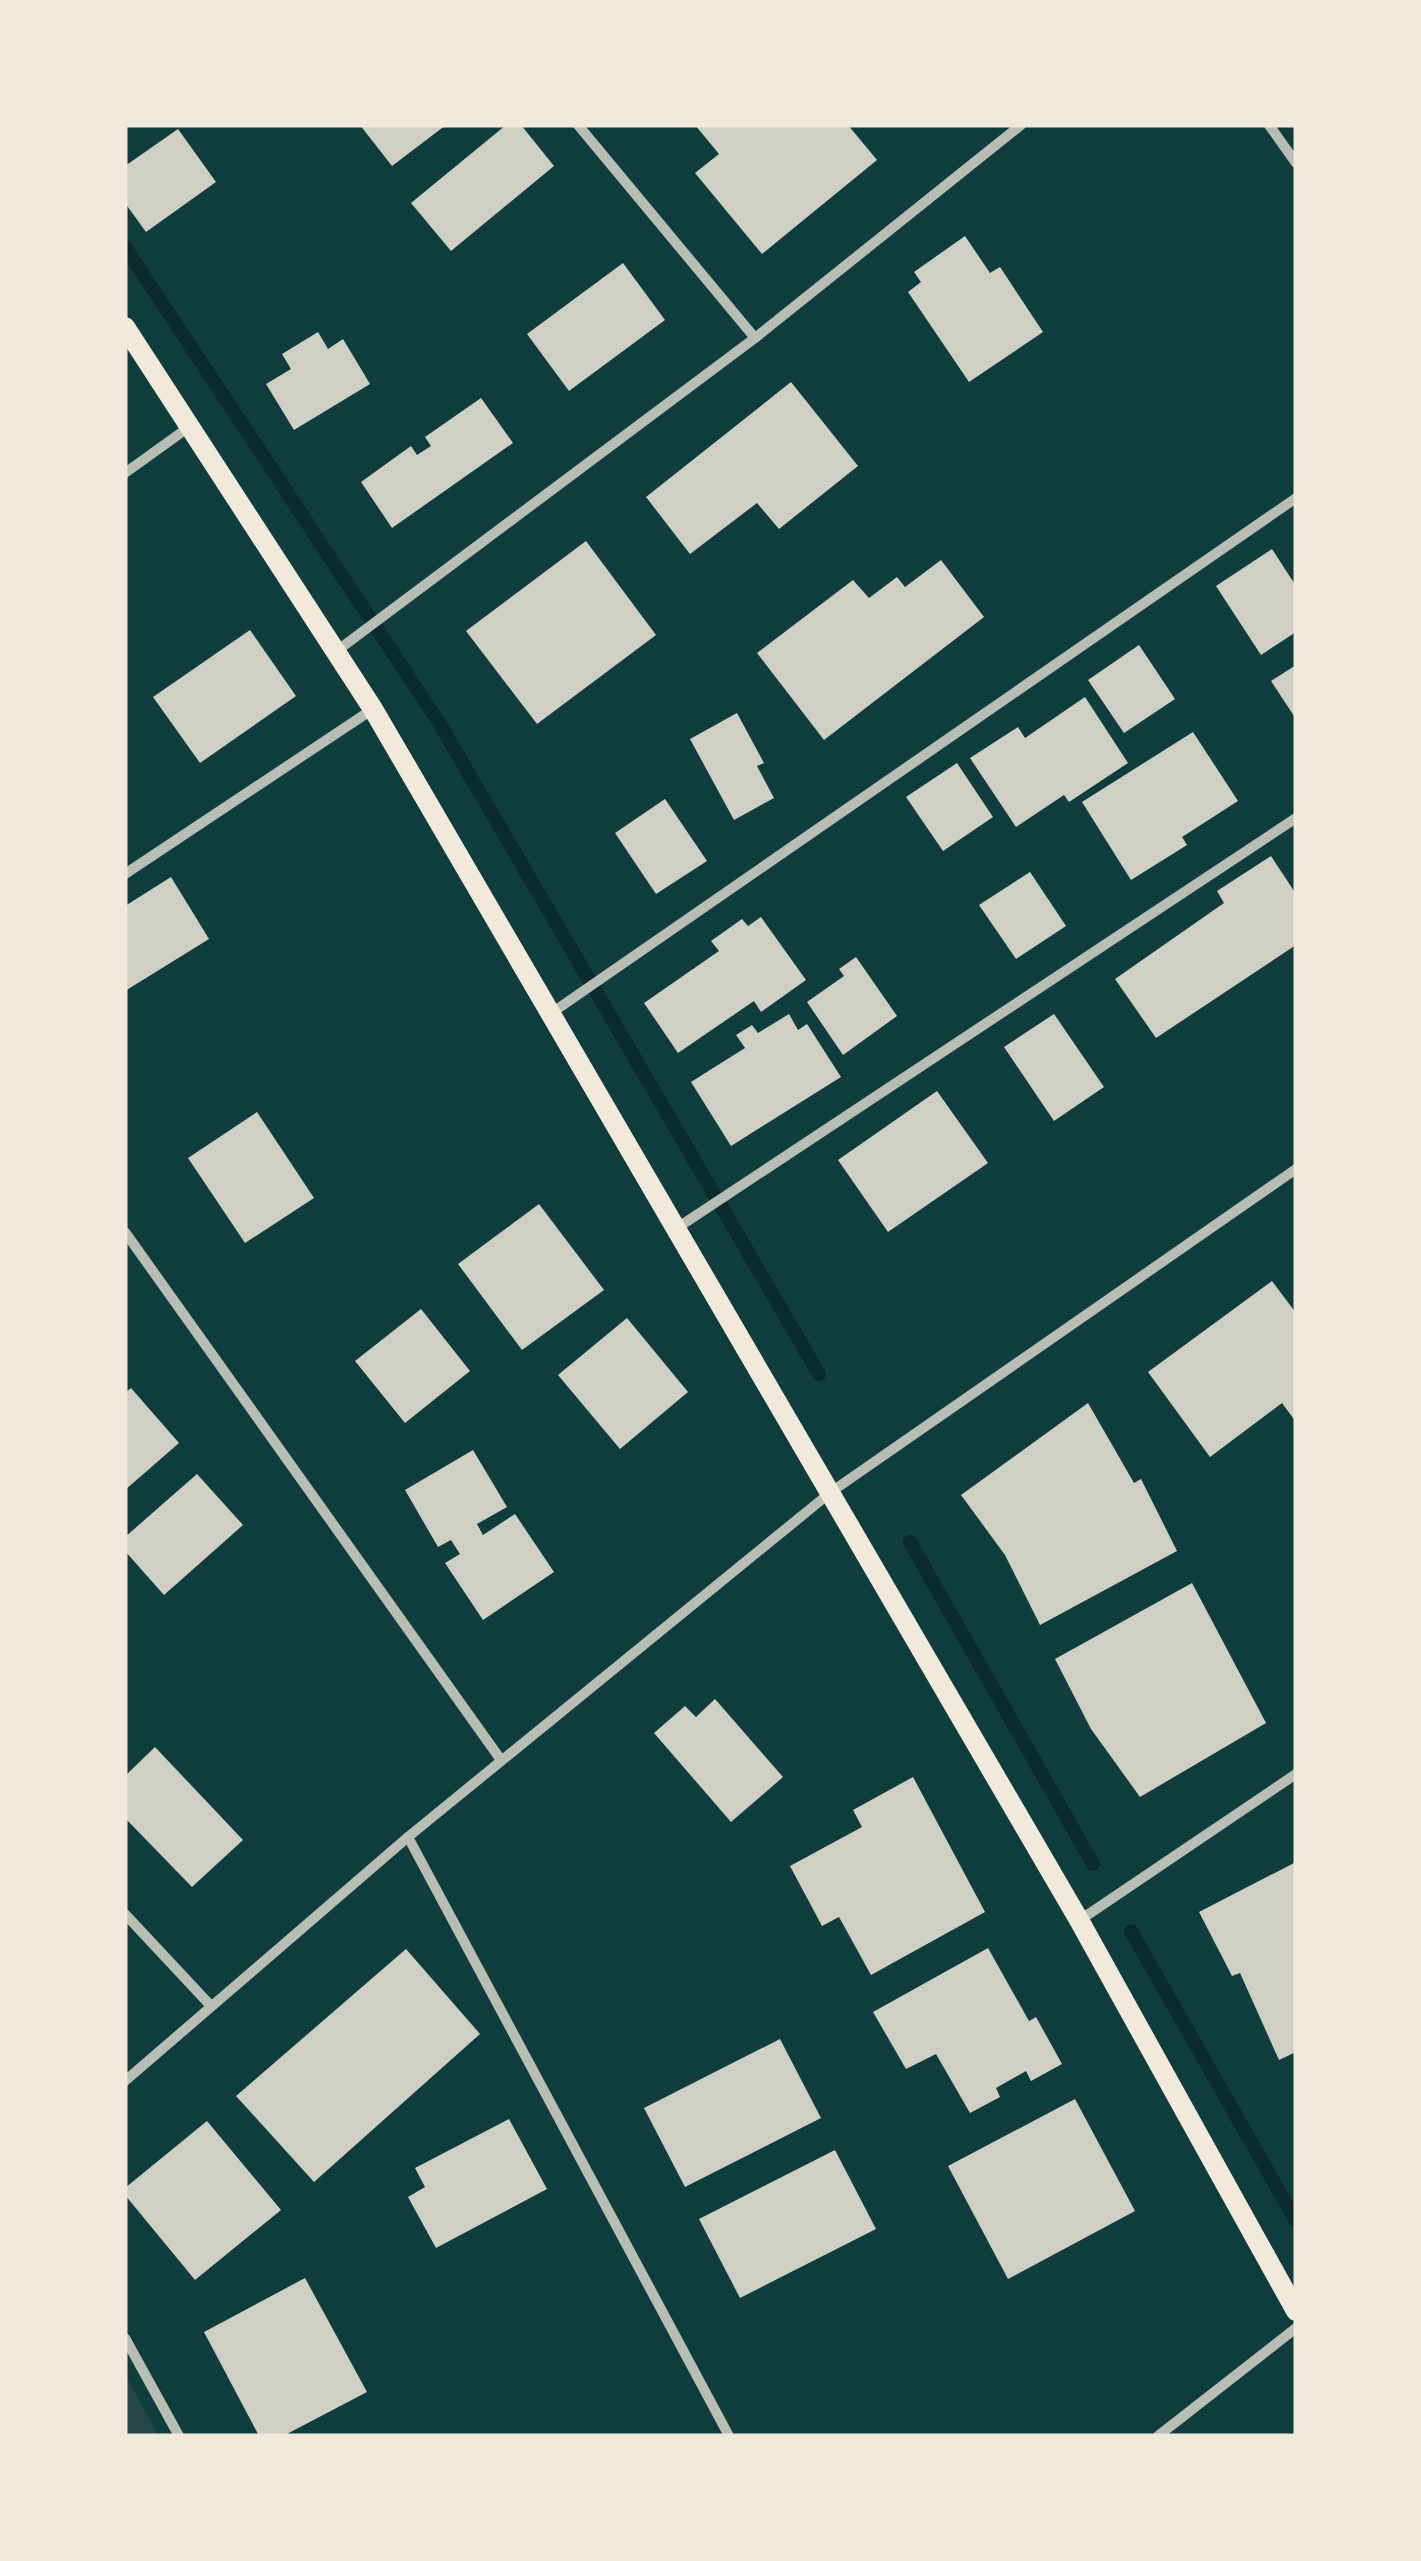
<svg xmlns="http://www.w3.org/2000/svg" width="1421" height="2561" font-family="'Source Sans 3',sans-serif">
<rect width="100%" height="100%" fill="#0f3d3e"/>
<path fill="#244646" d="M 125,2375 L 159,2436 L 125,2436 Z"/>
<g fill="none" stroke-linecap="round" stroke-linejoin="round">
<g stroke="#0a2a2b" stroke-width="14">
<path d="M 125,247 L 438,721 L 819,1374"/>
<path d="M 910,1542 L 1093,1864"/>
<path d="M 1131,1931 L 1296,2221"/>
</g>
</g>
<g fill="#cfcfc3">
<path d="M 360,125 L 446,125 L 392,166 Z"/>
<path d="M 506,125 L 521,125 L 554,166 L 451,251 L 411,203 Z"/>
<path d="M 695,125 L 848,125 L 877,160 L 762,254 L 695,173 L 719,154 Z"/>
<path d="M 178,129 L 216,182 L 146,232 L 125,203 L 125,166 Z"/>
<path d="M 965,236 L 990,273 L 1000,267 L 1043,332 L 969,382 L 908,292 L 921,282 L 914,272 Z"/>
<path d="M 623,263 L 665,320 L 569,391 L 527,334 Z"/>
<path d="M 318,332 L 328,349 L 343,339 L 370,384 L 294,430 L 266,384 L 291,369 L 282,354 Z"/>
<path d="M 791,382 L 858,466 L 779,529 L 757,503 L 690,554 L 646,497 Z"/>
<path d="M 481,398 L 513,443 L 392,528 L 361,482 L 411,446 L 417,455 L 431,446 L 425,437 Z"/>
<path d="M 586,541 L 656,635 L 537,724 L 466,631 Z"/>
<path d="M 1272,549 L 1296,586 L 1296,632 L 1261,655 L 1216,586 Z"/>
<path d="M 941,560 L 984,617 L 824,740 L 757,653 L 853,580 L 869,598 L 897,577 L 905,587 Z"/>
<path d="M 250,630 L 296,696 L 200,763 L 153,697 Z"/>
<path d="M 1139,645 L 1175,699 L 1124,733 L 1088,680 Z"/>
<path d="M 1296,665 L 1296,719 L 1271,681 Z"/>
<path d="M 1085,697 L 1128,763 L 1069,802 L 1064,795 L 1016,827 L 970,758 L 1018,727 L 1025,738 Z"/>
<path d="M 737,713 L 764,763 L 757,766 L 774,798 L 734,820 L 690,739 Z"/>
<path d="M 1193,732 L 1238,801 L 1182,837 L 1187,845 L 1131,880 L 1082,802 Z"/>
<path d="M 957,763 L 993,817 L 943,851 L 906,797 Z"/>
<path d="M 665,799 L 707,861 L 656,894 L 615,833 Z"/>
<path d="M 1271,856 L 1296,894 L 1296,945 L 1156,1038 L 1115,979 L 1224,903 L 1217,891 Z"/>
<path d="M 1030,872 L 1066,926 L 1016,959 L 979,905 Z"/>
<path d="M 171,877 L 209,939 L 125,991 L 125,906 Z"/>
<path d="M 761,917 L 806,980 L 761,1012 L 754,1001 L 678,1053 L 644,1003 L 719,951 L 711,941 L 742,919 L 748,926 Z"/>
<path d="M 856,957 L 897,1016 L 843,1055 L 807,1002 L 844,976 L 839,969 Z"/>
<path d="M 789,1014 L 798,1030 L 807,1024 L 841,1077 L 731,1146 L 691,1082 L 745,1048 L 736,1035 L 752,1025 L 758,1033 Z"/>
<path d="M 1054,1014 L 1104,1087 L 1054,1121 L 1004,1047 Z"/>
<path d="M 937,1091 L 988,1163 L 888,1232 L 838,1160 Z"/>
<path d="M 257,1112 L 314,1198 L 245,1243 L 188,1158 Z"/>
<path d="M 539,1204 L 604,1290 L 522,1350 L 458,1264 Z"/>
<path d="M 1272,1281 L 1296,1313 L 1296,1422 L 1282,1403 L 1210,1457 L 1148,1372 Z"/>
<path d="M 421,1309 L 470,1371 L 405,1423 L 355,1361 Z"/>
<path d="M 627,1318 L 688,1392 L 620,1449 L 558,1375 Z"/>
<path d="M 131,1388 L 179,1443 L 125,1490 L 125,1393 Z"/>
<path d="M 1088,1403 L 1134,1483 L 1141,1479 L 1177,1551 L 1040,1625 L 1005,1555 L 961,1495 Z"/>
<path d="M 473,1450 L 507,1507 L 477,1524 L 483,1535 L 515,1514 L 554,1572 L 483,1620 L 445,1563 L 460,1554 L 451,1540 L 438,1547 L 405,1490 Z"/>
<path d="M 197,1474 L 243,1525 L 164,1595 L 125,1551 L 125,1537 Z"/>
<path d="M 1192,1583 L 1266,1723 L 1140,1797 L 1091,1729 L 1055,1659 Z"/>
<path d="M 715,1699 L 783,1777 L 731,1822 L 654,1733 L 685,1706 L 696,1717 Z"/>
<path d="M 155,1747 L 243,1840 L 192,1887 L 125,1818 L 125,1776 Z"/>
<path d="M 913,1777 L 985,1912 L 871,1975 L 839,1917 L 822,1926 L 790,1866 L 862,1827 L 853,1810 Z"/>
<path d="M 1296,1862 L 1296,2052 L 1279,2060 L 1240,1973 L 1232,1976 L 1199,1912 Z"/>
<path d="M 988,1948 L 1029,2021 L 1036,2017 L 1062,2064 L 1031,2081 L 1026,2071 L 996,2088 L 1000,2097 L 970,2113 L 936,2054 L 906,2069 L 873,2012 Z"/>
<path d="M 406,1949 L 480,2034 L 314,2182 L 236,2096 Z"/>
<path d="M 780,2039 L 821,2118 L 685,2187 L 644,2108 Z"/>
<path d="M 1075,2099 L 1135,2211 L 1008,2279 L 948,2166 Z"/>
<path d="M 509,2119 L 547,2189 L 436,2248 L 408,2197 L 425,2187 L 415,2168 Z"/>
<path d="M 207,2121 L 281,2210 L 195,2280 L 125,2195 L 125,2188 Z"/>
<path d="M 835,2150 L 876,2229 L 740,2298 L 699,2219 Z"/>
<path d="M 305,2278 L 367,2392 L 283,2436 L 259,2436 L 204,2332 Z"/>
</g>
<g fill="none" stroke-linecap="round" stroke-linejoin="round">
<g stroke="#b8beb3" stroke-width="10">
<path d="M 578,125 L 755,338"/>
<path d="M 1269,125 L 1296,163"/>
<path d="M 125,473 L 189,427"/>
<path d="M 338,650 L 755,338 L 1021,125"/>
<path d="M 125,874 L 373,709"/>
<path d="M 550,1014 L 1296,498"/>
<path d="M 677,1228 L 1296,818"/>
<path d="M 125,1232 L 501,1760"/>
<path d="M 408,1837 L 729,2436"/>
<path d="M 125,1914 L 211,2006"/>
<path d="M 1080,1920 L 1296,1774"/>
<path d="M 125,2081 L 408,1837 L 831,1492 L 1296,1169"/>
<path d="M 125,2338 L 179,2436"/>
<path d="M 1158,2436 L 1296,2328"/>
</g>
<path stroke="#f1e9da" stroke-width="20" d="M 125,327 L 373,709 L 1079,1920 L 1296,2311"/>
</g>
<rect width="1421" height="2561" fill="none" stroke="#f1e9da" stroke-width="255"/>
</svg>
